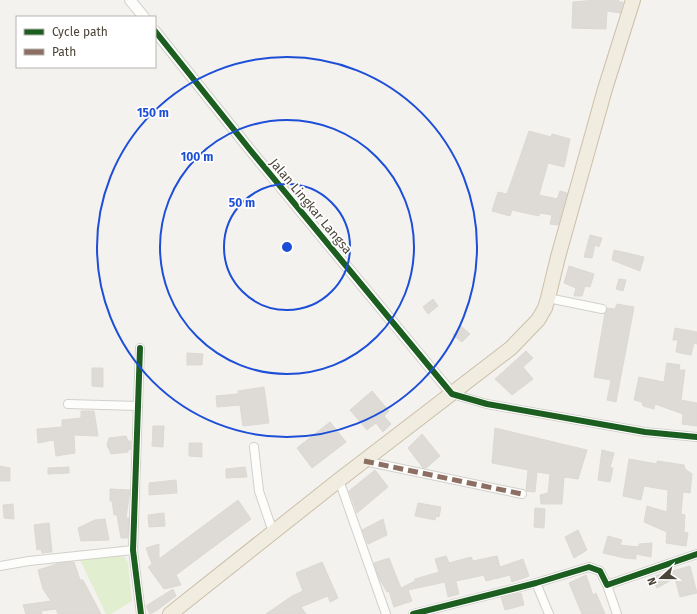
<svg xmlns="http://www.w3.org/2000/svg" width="697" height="614" font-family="'Fira Sans',sans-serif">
<rect width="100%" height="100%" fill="#f4f2ee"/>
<path fill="#e1eecf" d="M 119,556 L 125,557 L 128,563 L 132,601 L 111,614 L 106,614 L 80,560 Z"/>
<g fill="#dedbd6" stroke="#dcd9d4">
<path d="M 596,0 L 619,0 L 618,2 L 623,2 L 620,13 L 607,11 L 606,29 L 572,28 L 573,2 Z"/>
<path d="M 529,131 L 551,137 L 552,134 L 570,139 L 564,167 L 548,163 L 539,195 L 557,199 L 560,191 L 567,193 L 558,225 L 550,224 L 552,215 L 540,213 L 539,216 L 512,210 L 510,216 L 492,211 L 498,192 L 507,194 Z"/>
<path d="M 590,235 L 602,238 L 599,247 L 595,245 L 592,258 L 584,257 Z"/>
<path d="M 614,250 L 644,257 L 640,271 L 612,260 Z"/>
<path d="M 569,266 L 594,274 L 590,287 L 585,286 L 582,296 L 574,296 L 576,288 L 564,283 Z"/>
<path d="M 619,279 L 626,280 L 623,291 L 616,289 Z"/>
<path d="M 433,299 L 438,306 L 428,314 L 423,307 Z"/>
<path d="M 617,304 L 634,307 L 616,402 L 607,400 L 611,380 L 594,377 L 605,313 L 607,308 L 615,309 Z"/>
<path d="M 461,326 L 470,334 L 462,342 L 453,335 Z"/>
<path d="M 675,328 L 697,332 L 697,344 L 694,343 L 691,355 L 676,352 L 678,340 L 673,340 Z"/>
<path d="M 526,351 L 533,358 L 523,367 L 533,379 L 512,395 L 495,379 Z"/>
<path d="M 187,353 L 203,354 L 202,365 L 187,365 Z"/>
<path d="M 667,363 L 680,365 L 679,370 L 685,370 L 681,400 L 697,403 L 697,426 L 682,424 L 683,414 L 655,404 L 654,409 L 643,406 L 642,402 L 634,400 L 639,377 L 664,382 Z"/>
<path d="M 92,368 L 103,368 L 103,387 L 92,386 Z"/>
<path d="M 264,387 L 269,423 L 243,426 L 240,405 L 217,407 L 216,396 L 238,394 L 238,391 Z"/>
<path d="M 372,391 L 389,411 L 384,416 L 391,424 L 383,432 L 376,423 L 367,430 L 350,410 Z"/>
<path d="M 81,411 L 94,411 L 98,436 L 74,435 L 75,453 L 56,456 L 54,440 L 38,443 L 37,429 L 62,427 L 62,420 L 81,418 Z"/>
<path d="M 330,422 L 346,442 L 312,468 L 297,448 Z"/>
<path d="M 153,426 L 164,426 L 163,447 L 152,446 Z"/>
<path d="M 495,428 L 587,450 L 578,479 L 564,477 L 562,504 L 541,504 L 540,495 L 548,493 L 550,474 L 537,472 L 535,492 L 526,491 L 528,470 L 492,463 Z"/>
<path d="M 422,434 L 440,456 L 426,468 L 423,468 L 408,448 Z"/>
<path d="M 126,436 L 128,441 L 131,441 L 131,449 L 128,450 L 128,452 L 111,454 L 107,445 L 109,438 Z"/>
<path d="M 189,443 L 202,443 L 202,457 L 189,456 Z"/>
<path d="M 602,450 L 614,453 L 610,468 L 613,468 L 610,482 L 598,480 Z"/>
<path d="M 629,459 L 657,464 L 657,461 L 684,465 L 685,469 L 692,474 L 690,493 L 683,492 L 681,514 L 685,515 L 684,532 L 688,533 L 686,546 L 666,543 L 667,532 L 644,522 L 647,506 L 667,512 L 668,490 L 644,486 L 641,500 L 623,496 Z"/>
<path d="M 0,466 L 10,468 L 10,481 L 0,481 Z"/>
<path d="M 69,467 L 69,473 L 48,474 L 48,468 Z"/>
<path d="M 245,467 L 247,477 L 226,478 L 226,469 Z"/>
<path d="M 375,470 L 388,487 L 357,513 L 349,491 Z"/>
<path d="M 176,480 L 177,493 L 149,495 L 149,483 Z"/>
<path d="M 110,489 L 130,490 L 126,518 L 129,518 L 128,538 L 121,538 L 117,515 L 114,515 L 112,501 L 110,501 Z"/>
<path d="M 238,500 L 251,519 L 176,575 L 181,585 L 164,589 L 148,567 L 152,564 L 146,548 L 159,544 L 159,559 Z"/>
<path d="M 418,503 L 441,507 L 439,517 L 436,516 L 435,520 L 415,516 Z"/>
<path d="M 13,504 L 14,519 L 4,518 L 3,505 Z"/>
<path d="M 535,508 L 545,509 L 544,528 L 534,527 Z"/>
<path d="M 164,513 L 165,526 L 149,527 L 148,515 Z"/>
<path d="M 105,519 L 109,540 L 81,541 L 78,528 L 95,520 Z"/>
<path d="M 383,519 L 387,535 L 368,544 L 362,530 Z"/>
<path d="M 49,523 L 52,552 L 42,553 L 41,549 L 37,550 L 34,525 Z"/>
<path d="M 578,530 L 587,550 L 574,558 L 565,537 Z"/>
<path d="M 608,536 L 622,540 L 620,545 L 639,547 L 639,544 L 652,543 L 651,557 L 636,554 L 636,559 L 625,558 L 603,553 Z"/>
<path d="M 446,556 L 449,563 L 471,557 L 473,561 L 497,556 L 500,567 L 523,559 L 529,576 L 512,582 L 510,575 L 486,581 L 484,575 L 456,581 L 459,594 L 448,597 L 445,582 L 408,590 L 412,601 L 394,607 L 389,591 L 387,592 L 378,576 L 374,563 L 389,558 L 401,588 L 415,581 L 415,579 L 439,572 L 435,559 Z"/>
<path d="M 74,562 L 80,580 L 83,580 L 101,614 L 58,614 L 56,609 L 41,611 L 42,614 L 26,614 L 23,605 L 51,601 L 43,589 L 38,570 L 60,563 Z"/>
<path d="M 322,562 L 338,598 L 330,602 L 328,596 L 301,607 L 306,614 L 266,614 L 292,596 L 303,591 L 296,573 Z"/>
<path d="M 690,566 L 697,593 L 680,597 L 675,578 L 657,588 L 651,577 Z"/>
<path d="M 586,575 L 593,595 L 596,593 L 605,614 L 582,614 L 569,583 Z"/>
<path d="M 173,589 L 176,596 L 156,611 L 150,614 L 146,606 Z"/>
<path d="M 521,593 L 524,605 L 505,610 L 501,597 Z"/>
</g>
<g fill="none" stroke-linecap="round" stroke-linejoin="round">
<defs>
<g id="minor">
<path d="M 548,298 L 602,309"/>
<path d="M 140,348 L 133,550 L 141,614"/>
<path d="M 452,394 L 487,404 L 645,432 L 697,437"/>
<path d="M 68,404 L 138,406"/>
<path d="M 254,447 L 259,491 L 273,532"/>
<path d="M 364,461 L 522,494"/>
<path d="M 339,480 L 386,614"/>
<path d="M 0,566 L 29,561 L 133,550"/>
<path d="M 536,583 L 549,614"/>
<path d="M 607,585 L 617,614"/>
<path d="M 413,614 L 536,583 L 589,567 L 600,571 L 607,585 L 697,554"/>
</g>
<g id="tertiary">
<path d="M 130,0 L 144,17"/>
<path d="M 155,31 L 251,151 L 452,394"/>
</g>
<path id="trunk" d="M 170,614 L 339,480 L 511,348 L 538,320 L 545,308 L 548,298 L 558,257 L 605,89 L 633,0"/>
</defs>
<use href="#minor" stroke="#d2d0cb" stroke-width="10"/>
<use href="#tertiary" stroke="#d2d0cb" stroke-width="12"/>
<use href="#trunk" stroke="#ccbfa9" stroke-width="16"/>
<use href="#minor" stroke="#fdfdfc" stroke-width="8"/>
<use href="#tertiary" stroke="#fdfdfc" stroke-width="10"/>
<use href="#trunk" stroke="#f0ece0" stroke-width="14"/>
<path stroke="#8d6e63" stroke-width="5" stroke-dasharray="10 5" stroke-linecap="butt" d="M 364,461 L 522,494"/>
<defs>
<g id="cycleway">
<path d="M 155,31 L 251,151 L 452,394 L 487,404 L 645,432 L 697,437"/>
<path d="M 140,348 L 133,550 L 141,614"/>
<path d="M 413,614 L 536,583 L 589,567 L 600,571 L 607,585 L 697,554"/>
</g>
</defs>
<use href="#cycleway" stroke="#fff" stroke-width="8"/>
<use href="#cycleway" stroke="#1b5e20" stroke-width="6"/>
</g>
<g fill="none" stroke="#1d4ed8" stroke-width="2">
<circle cx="287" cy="247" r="63"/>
<circle cx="287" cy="247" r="127"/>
<circle cx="287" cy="247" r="190"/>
</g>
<g text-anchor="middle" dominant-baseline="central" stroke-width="3.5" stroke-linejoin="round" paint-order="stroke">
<g font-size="13" fill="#4b4439" stroke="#fff">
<text transform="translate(311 206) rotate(50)">Jalan Lingkar Langsa</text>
</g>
</g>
<circle cx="287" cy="247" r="6" fill="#1d4ed8" stroke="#fff" stroke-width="2"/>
<g font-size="12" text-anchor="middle" font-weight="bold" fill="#1d4ed8" stroke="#fff" stroke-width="3.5" stroke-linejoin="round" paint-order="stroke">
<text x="153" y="117">150 m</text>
<text x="197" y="161">100 m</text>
<text x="242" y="207">50 m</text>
</g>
<rect x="16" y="16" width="140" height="52" fill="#ffffff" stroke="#b7b4b0"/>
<rect x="24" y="29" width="20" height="6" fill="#1b5e20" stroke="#b7b4b0"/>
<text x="52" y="36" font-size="12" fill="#4b4439">Cycle path</text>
<rect x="24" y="49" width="20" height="6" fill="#8d6e63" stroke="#b7b4b0"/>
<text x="52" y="56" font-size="12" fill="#4b4439">Path</text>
<g transform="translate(661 578) rotate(249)" stroke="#ffffff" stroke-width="3" paint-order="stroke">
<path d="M0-3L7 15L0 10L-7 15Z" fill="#4b4439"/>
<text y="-6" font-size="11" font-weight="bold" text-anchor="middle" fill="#4b4439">N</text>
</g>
</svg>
